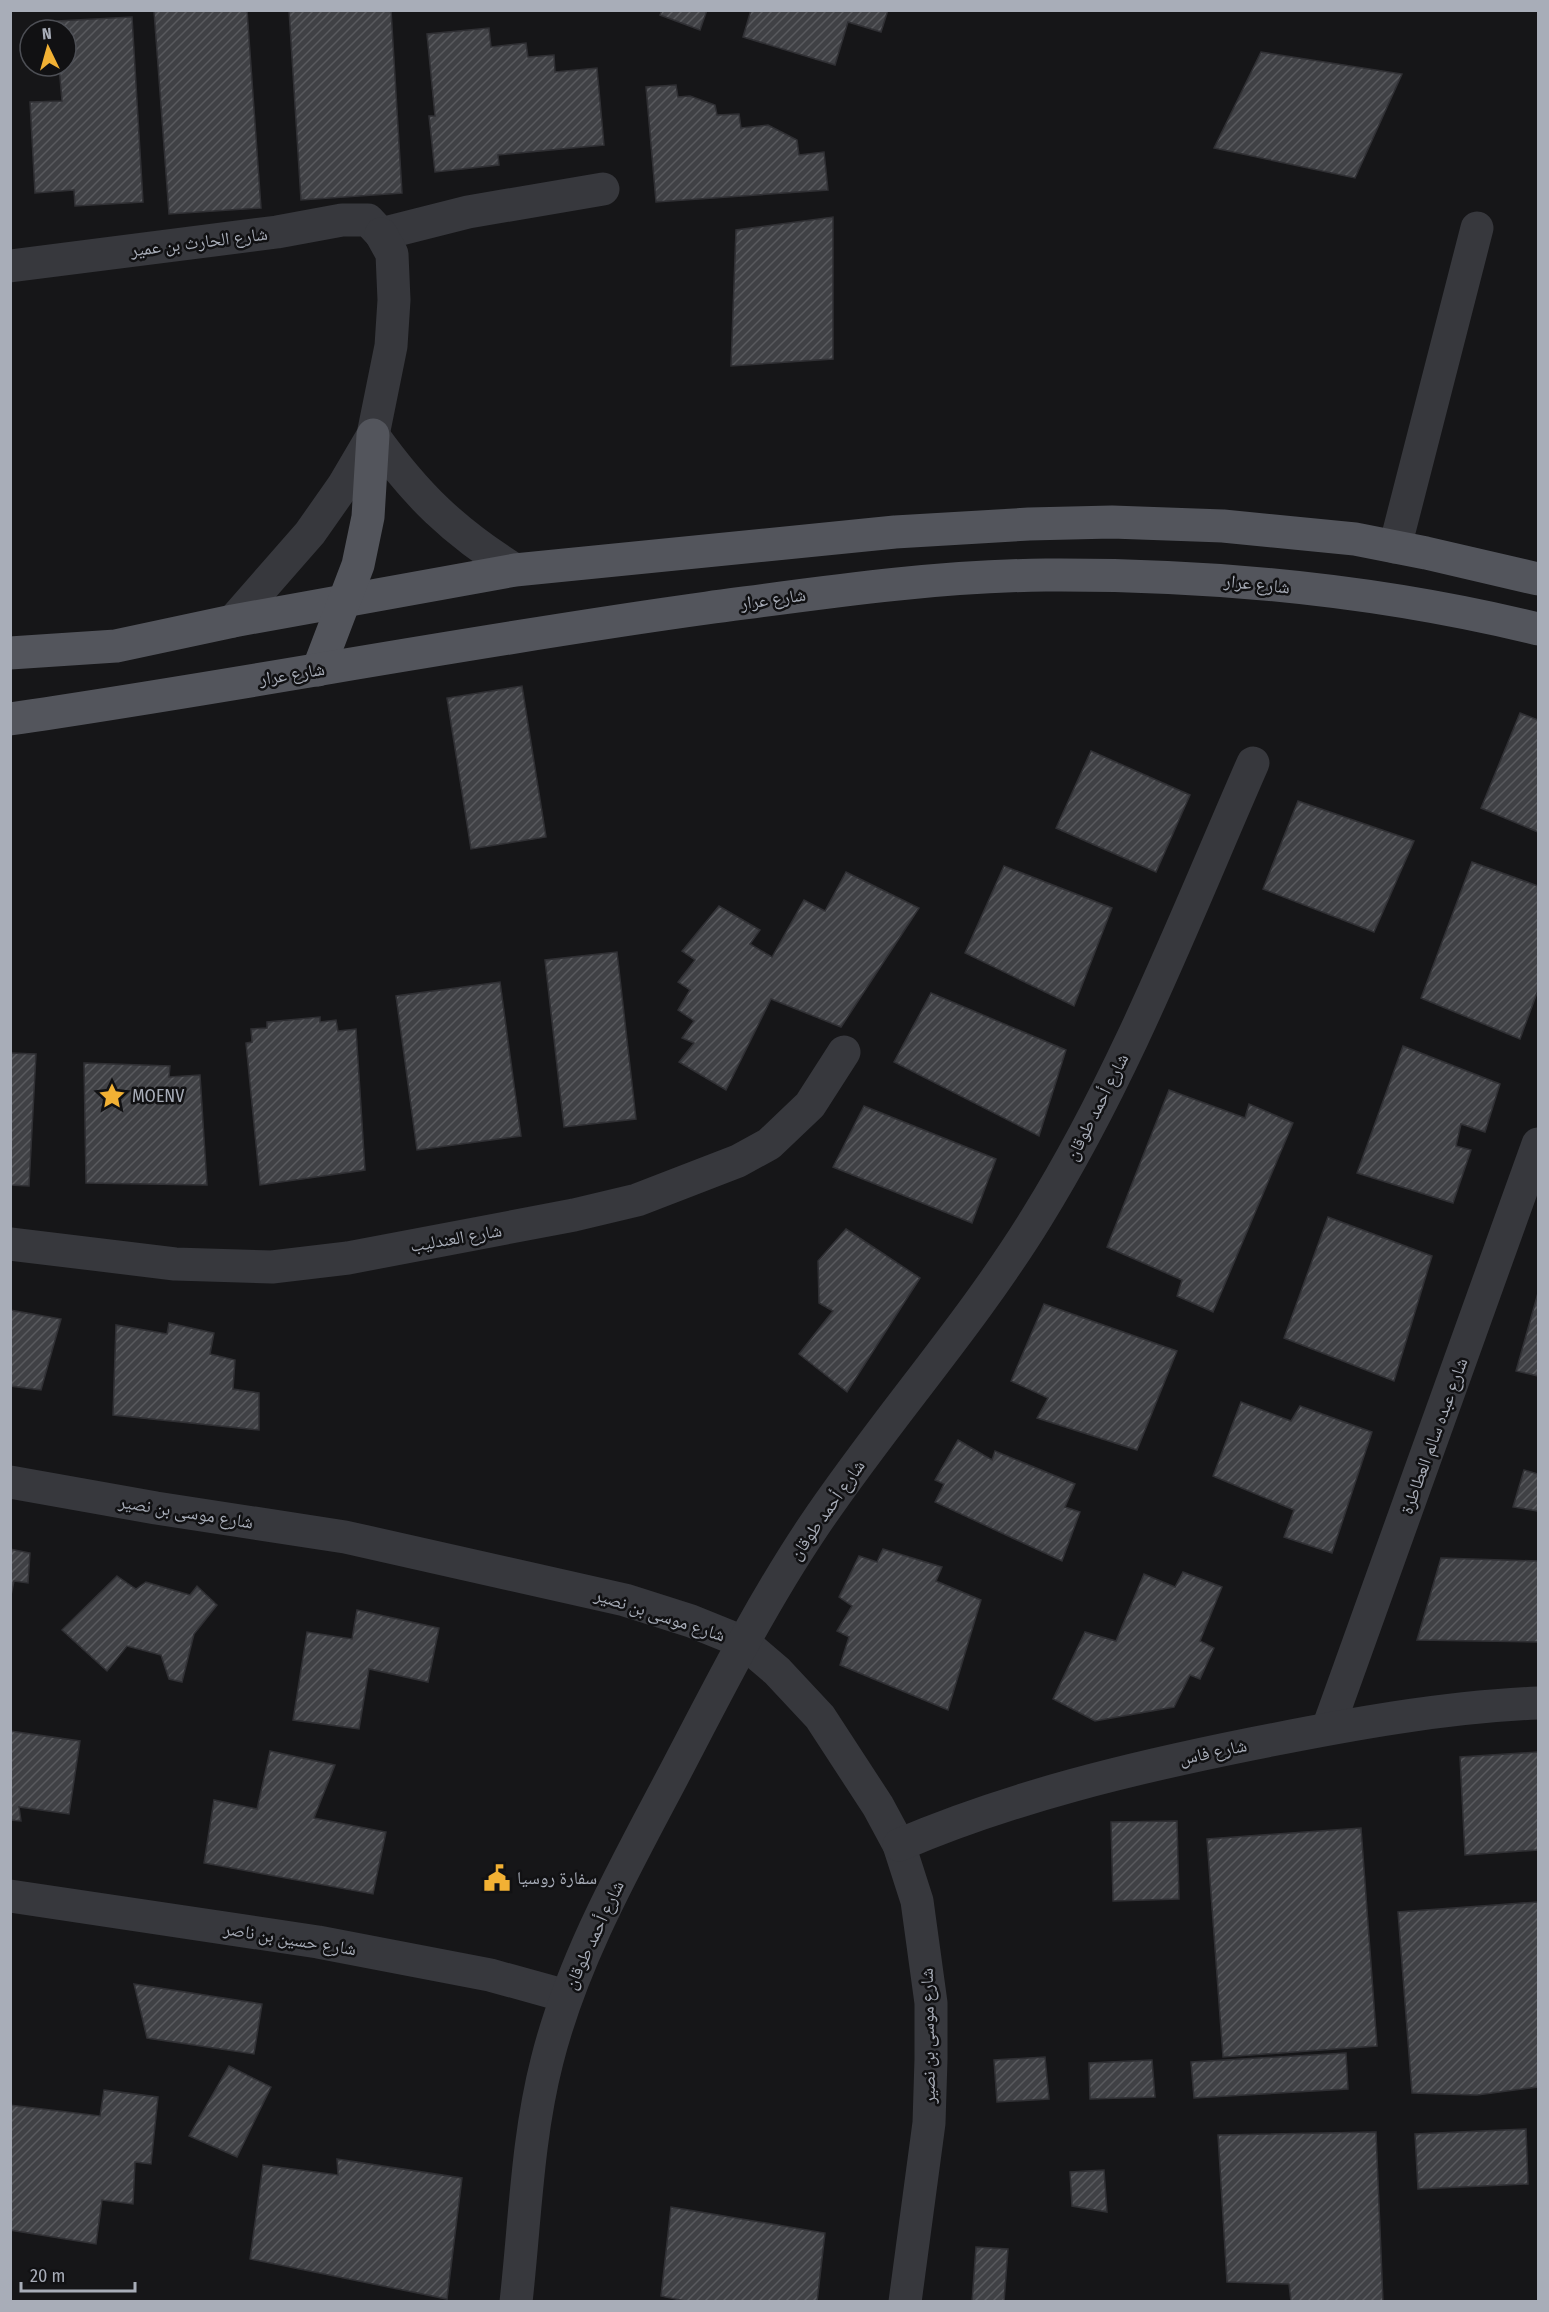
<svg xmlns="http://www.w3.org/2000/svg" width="1549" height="2312" font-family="'Fira Sans Condensed','Noto Naskh Arabic',sans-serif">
<defs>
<pattern id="building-hatch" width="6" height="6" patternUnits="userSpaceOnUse" patternTransform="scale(1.5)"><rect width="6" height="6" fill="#404145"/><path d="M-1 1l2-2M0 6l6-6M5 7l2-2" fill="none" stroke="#595a5e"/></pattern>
</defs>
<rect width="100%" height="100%" fill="#161618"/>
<g fill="url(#building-hatch)" stroke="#303034" stroke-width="1.5">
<path d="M 247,10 L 261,208 L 169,214 L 154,11 Z"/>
<path d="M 289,10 L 391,10 L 402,193 L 301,200 Z"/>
<path d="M 662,10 L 707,10 L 700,30 L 660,15 Z"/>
<path d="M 751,10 L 888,10 L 881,32 L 848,22 L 835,65 L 743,37 Z"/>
<path d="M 132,17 L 143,202 L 75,206 L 74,190 L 35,193 L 30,102 L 62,101 L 59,66 L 66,66 L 66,30 L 57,30 L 57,21 Z"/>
<path d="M 489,28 L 491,47 L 526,43 L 528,57 L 554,55 L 555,72 L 597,68 L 604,145 L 498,155 L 499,165 L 435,172 L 429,116 L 435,116 L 427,34 Z"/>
<path d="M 1261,52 L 1402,74 L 1355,178 L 1214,148 Z"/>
<path d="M 676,85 L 678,97 L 690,96 L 715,105 L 717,115 L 739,114 L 741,128 L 768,125 L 797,140 L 799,155 L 824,152 L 828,190 L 656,202 L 646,87 Z"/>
<path d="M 833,217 L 833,359 L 731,366 L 736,230 Z"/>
<path d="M 522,686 L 546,837 L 471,849 L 447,698 Z"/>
<path d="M 1520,713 L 1538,720 L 1538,832 L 1481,808 Z"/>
<path d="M 1091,751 L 1190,795 L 1156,872 L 1056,828 Z"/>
<path d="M 1298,801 L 1414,841 L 1374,932 L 1263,889 Z"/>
<path d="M 1472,862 L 1538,886 L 1538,990 L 1520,1039 L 1421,998 Z"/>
<path d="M 1004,866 L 1112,908 L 1074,1006 L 965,953 Z"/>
<path d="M 846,872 L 919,908 L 841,1027 L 771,999 L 726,1090 L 679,1062 L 694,1043 L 682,1038 L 694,1021 L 678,1010 L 690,990 L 678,982 L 695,960 L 682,951 L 719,906 L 760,930 L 750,944 L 772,957 L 804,900 L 825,911 Z"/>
<path d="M 617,952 L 636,1119 L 564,1127 L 545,960 Z"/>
<path d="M 500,982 L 521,1136 L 417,1150 L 396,996 Z"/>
<path d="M 931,993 L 1066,1050 L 1039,1136 L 894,1062 Z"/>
<path d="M 320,1017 L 320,1022 L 336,1020 L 338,1031 L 356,1029 L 365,1170 L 260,1185 L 246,1043 L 252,1042 L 251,1029 L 267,1028 L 267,1022 Z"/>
<path d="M 1403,1046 L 1500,1084 L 1485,1132 L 1461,1124 L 1456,1146 L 1471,1150 L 1453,1203 L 1357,1173 Z"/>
<path d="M 10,1053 L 36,1054 L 29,1186 L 10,1185 Z"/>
<path d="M 84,1063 L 170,1066 L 169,1077 L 200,1075 L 207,1185 L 86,1183 Z"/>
<path d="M 1169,1090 L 1245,1118 L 1249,1104 L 1293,1123 L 1213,1312 L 1177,1296 L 1182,1280 L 1107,1247 Z"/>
<path d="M 864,1106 L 996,1159 L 972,1223 L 833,1167 Z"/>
<path d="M 1328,1217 L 1432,1256 L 1394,1381 L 1284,1338 Z"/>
<path d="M 846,1229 L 920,1278 L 847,1392 L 799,1354 L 833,1311 L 819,1303 L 818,1261 Z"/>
<path d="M 1538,1293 L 1538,1376 L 1516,1371 Z"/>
<path d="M 1044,1304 L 1177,1351 L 1137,1450 L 1037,1418 L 1048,1398 L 1011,1381 Z"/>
<path d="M 10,1310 L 61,1319 L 41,1390 L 10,1386 Z"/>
<path d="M 169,1323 L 214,1333 L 210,1354 L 235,1360 L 233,1389 L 259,1393 L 259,1430 L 113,1415 L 116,1325 L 167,1334 Z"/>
<path d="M 1241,1402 L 1291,1421 L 1300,1406 L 1372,1432 L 1332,1553 L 1284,1537 L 1294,1510 L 1213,1476 Z"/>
<path d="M 958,1440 L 992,1460 L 995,1451 L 1075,1484 L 1065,1507 L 1080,1512 L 1062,1561 L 935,1502 L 944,1484 L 935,1480 Z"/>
<path d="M 1524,1470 L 1538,1474 L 1538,1511 L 1513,1507 Z"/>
<path d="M 10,1549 L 30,1553 L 28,1583 L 14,1581 L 10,1600 Z"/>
<path d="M 883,1549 L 942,1567 L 936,1581 L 981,1600 L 948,1710 L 840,1665 L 849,1637 L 837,1631 L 852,1606 L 839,1597 L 859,1556 L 877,1562 Z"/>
<path d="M 1441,1558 L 1538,1561 L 1538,1642 L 1417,1640 Z"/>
<path d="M 1183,1572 L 1222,1587 L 1200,1641 L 1214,1648 L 1200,1679 L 1190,1675 L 1174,1707 L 1095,1721 L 1053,1699 L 1085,1632 L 1116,1641 L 1144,1574 L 1175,1587 Z"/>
<path d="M 117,1576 L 136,1589 L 146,1582 L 190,1595 L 197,1586 L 217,1605 L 194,1634 L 182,1682 L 169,1679 L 161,1655 L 127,1646 L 107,1671 L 62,1630 Z"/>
<path d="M 357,1610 L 439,1628 L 428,1682 L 369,1669 L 359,1729 L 293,1720 L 307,1632 L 352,1639 Z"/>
<path d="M 10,1731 L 80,1741 L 69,1814 L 19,1807 L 21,1821 L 10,1820 Z"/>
<path d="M 270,1751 L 335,1765 L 314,1818 L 386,1832 L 373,1894 L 204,1863 L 214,1800 L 257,1809 Z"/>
<path d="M 1538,1752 L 1538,1850 L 1465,1855 L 1460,1757 Z"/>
<path d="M 1177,1821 L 1179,1899 L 1113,1901 L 1111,1822 Z"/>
<path d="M 1361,1828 L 1377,2046 L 1223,2057 L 1207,1839 Z"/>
<path d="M 1538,1902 L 1538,2087 L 1477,2095 L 1412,2093 L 1398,1912 Z"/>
<path d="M 134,1984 L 262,2004 L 254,2054 L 147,2038 Z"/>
<path d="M 1346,2053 L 1348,2089 L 1194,2098 L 1191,2062 Z"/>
<path d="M 1045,2057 L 1049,2099 L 997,2102 L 994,2060 Z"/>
<path d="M 1152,2060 L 1155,2097 L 1090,2099 L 1089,2063 Z"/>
<path d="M 229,2066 L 271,2087 L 237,2157 L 189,2136 Z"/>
<path d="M 104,2090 L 158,2097 L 151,2164 L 135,2162 L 133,2204 L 102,2200 L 96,2244 L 10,2230 L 10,2105 L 100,2116 Z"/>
<path d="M 1526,2129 L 1528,2184 L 1418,2189 L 1415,2134 Z"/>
<path d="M 1376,2132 L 1383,2302 L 1291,2302 L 1289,2284 L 1227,2282 L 1218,2135 Z"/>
<path d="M 337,2159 L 462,2178 L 447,2299 L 250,2259 L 263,2165 L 338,2175 Z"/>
<path d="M 1104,2170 L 1107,2212 L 1072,2206 L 1070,2172 Z"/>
<path d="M 671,2207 L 825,2233 L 817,2302 L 690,2302 L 661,2296 Z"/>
<path d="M 976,2247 L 1008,2249 L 1004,2302 L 972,2302 Z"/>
</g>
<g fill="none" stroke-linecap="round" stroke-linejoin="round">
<g stroke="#37383d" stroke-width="33">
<path d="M 10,266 L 277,232 L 342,220 L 368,220 L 381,234 L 468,212 L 603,189"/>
<path d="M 373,435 C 416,495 453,531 515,570"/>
<path d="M 1395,547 L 1477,228"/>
<path d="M 233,621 L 310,533 L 343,486 L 373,435 L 391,346 L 394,300 L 392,254 L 381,234"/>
<path d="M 10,1244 L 175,1264 L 272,1267 L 348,1258 L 574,1215 L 637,1200 L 738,1161 L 769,1144 L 810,1105 L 844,1052"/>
<path d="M 10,1482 L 156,1508 L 345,1537 L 625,1600 L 691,1621 L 743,1642 L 777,1671 L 820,1717 L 878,1806 L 899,1845 L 917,1901 L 931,2003 L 931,2059 L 929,2123 L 905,2302"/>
<path d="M 1328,1728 L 1538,1144"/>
<path d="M 899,1845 C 1011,1797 1132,1768 1251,1744 C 1346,1725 1442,1707 1538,1703"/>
<path d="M 10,1896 L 318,1942 L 490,1975 L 566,1996"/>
<path d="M 516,2302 C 525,2222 527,2139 547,2061 C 572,1961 625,1867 673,1776 C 717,1692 760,1606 813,1527 C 884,1421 970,1326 1037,1217 C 1125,1075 1186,916 1253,763"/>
</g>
<g stroke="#53555c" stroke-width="33">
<path d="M 10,653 L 116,646 L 233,621 L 515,570 L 895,532 L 1029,524 L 1112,522 L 1223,526 L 1355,539 L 1426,553 L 1538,579"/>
<path d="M 318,670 L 358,565 L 368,517 L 373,435"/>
<path d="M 10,719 C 243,685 474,640 707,608 C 820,593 933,576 1046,575 C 1212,574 1378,590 1538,629"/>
</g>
</g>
<defs>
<symbol id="sight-bare" viewBox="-9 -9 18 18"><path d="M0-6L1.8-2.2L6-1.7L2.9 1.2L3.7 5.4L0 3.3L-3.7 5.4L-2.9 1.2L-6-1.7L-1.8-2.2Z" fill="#f2b134" stroke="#111113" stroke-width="2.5" paint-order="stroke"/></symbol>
<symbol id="civic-bare" viewBox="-9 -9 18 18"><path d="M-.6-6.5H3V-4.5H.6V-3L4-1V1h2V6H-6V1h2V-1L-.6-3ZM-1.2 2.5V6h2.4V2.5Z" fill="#f2b134" stroke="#111113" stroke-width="2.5" paint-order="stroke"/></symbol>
</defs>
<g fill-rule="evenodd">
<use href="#sight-bare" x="93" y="1077" width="38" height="38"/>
<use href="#civic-bare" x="478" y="1859" width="38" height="38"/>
</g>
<g text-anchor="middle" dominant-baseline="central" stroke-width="5" stroke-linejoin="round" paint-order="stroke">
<g font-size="18" fill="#a8adb8" stroke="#111113">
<text transform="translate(199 242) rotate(-7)">شارع الحارث بن عمير</text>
<text transform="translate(1257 584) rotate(6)">شارع عرار</text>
<text transform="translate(773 599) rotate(-8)">شارع عرار</text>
<text transform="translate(292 674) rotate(-9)">شارع عرار</text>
<text transform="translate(1097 1107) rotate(-63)">شارع أحمد طوقان</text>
<text transform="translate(456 1238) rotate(-10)">شارع العندليب</text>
<text transform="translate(1434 1436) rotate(-70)">شارع عبده سالم العطاطرة</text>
<text transform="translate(827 1510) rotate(-55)">شارع أحمد طوقان</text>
<text transform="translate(186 1512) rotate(9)">شارع موسى بن نصير</text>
<text transform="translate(660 1615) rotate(18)">شارع موسى بن نصير</text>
<text transform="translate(1213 1752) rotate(-12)">شارع فاس</text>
<text transform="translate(594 1935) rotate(-65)">شارع أحمد طوقان</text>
<text transform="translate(290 1939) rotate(9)">شارع حسين بن ناصر</text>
<text transform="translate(928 2036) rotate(-91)">شارع موسى بن نصير</text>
</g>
<g font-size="18" fill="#a8adb8" stroke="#111113" text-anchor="start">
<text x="132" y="1096">MOENV</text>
<text x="517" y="1878">سفارة روسيا</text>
</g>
</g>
<rect width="1549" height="2312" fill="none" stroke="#a8adb8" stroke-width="24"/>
<g transform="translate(48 48) rotate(355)"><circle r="28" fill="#111113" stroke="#4d4f55" stroke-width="1.5"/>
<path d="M0-4.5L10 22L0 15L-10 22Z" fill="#f2b134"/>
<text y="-9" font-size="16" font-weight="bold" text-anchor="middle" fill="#a8adb8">N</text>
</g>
<path d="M21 2282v9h114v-9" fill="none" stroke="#a8adb8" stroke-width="3"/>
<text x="30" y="2282" font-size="18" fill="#a8adb8" stroke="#111113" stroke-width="4.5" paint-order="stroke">20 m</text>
</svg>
